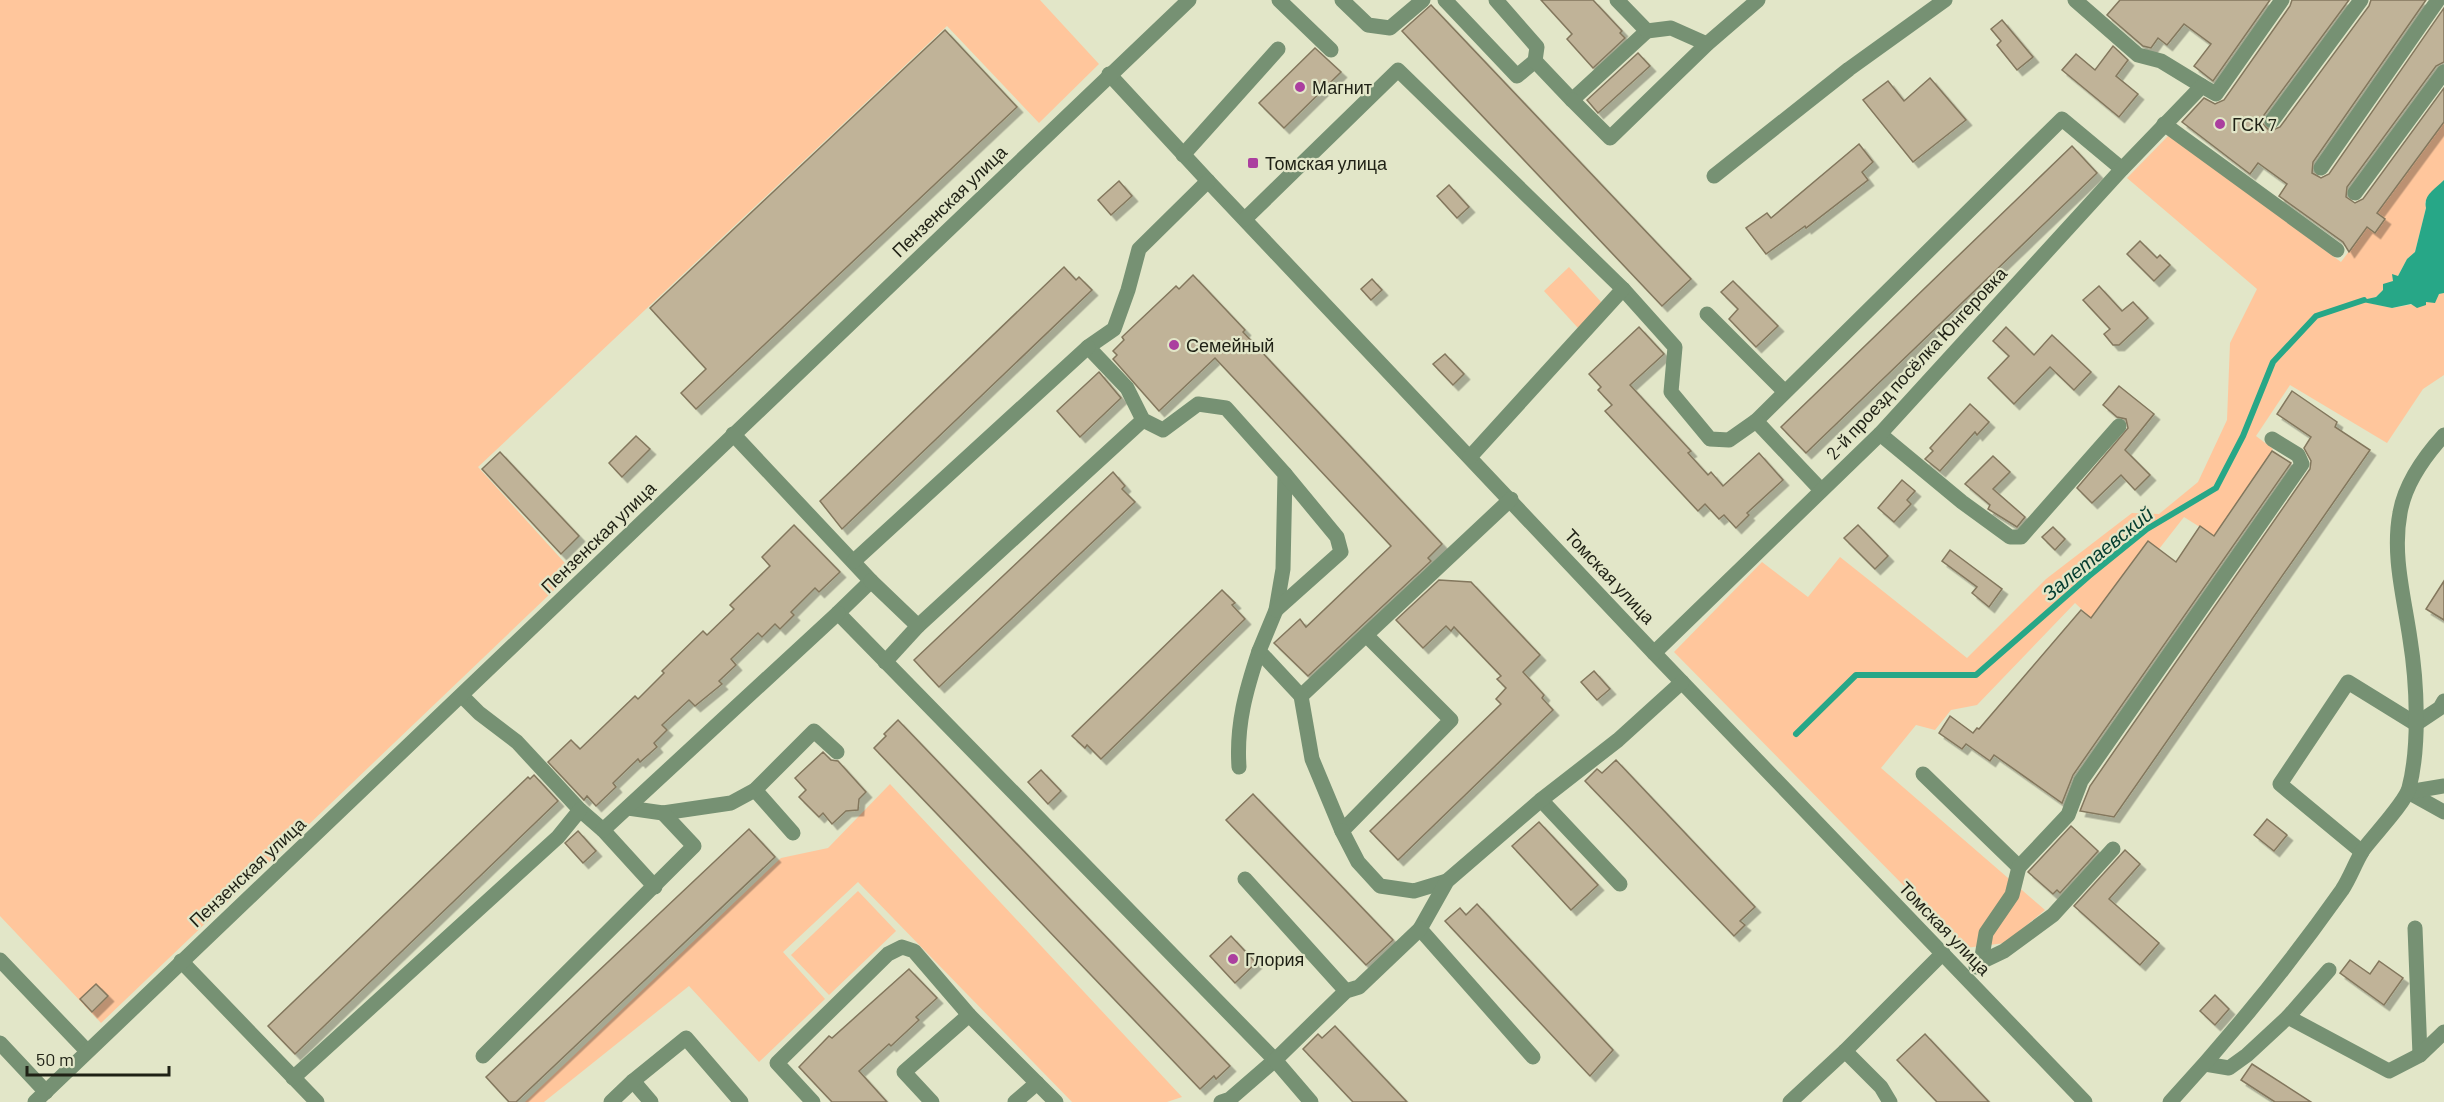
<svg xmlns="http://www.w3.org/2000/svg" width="2444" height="1102" font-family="Barlow,sans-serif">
<defs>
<filter id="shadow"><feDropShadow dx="5.5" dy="5.5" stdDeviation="0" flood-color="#0004"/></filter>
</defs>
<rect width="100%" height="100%" fill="#e2e6c8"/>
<g fill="#ffc69c">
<path d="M 0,0 L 1040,0 L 1099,64 L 1039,123 L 947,26 L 478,467 L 573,572 L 101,1023 L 0,916 Z"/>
<path d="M 2444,122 L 2444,180 L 2425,202 L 2426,208 L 2415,252 L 2407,259 L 2398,276 L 2376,297 L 2360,301 L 2392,308 L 2426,302 L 2439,294 L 2444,293 L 2444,375 L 2423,389 L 2387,443 L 2290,385 L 2256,436 L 2273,449 L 2214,536 L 2184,517 L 2159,549 L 2148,541 L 2091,618 L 2075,603 L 1977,705 L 1951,710 L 1935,730 L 1916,725 L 1881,768 L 2045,910 L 2005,943 L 1965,948 L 1674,652 L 1762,562 L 1808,597 L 1840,557 L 1967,658 L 2046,579 L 2132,513 L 2159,514 L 2198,482 L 2227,420 L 2230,343 L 2257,289 L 2127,178 L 2169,135 L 2341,262 L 2367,227 L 2375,233 L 2385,219 L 2377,213 Z"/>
<path d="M 1569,267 L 1603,304 L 1578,328 L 1544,291 Z"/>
<path d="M 890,784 L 1182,1097 L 1167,1102 L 1072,1102 L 858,882 L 783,952 L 825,999 L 759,1062 L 689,986 L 544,1102 L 525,1102 L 781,858 L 828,848 Z"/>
<path d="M 858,891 L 896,931 L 829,995 L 791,955 Z"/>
</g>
<path fill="#27a787" d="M 2444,180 L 2444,293 L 2439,294 L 2435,303 L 2426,302 L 2426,305 L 2417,308 L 2411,304 L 2392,308 L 2358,301 L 2376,297 L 2383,290 L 2383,284 L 2393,281 L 2392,274 L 2398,276 L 2407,259 L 2415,252 L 2426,208 C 2423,195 2435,189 2444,180 Z"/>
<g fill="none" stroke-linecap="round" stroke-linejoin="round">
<path stroke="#27a787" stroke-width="6" d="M 1796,734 L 1856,675 L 1976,675 L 2089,576 L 2147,529 L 2216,488 L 2243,436 L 2273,362 L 2316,316 L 2364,300"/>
</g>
<g fill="#c0b398" stroke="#83775d" stroke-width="1.5" filter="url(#shadow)">
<path d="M 1541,0 L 1593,0 L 1622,31 L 1620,33 L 1625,38 L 1593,68 L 1567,39 L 1572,34 Z"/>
<path d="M 2120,0 L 2270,0 L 2213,81 L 2194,66 L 2211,44 L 2184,24 L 2167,45 L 2158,38 L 2151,48 L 2143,46 L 2107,15 Z"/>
<path d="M 2292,0 L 2349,0 L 2264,115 L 2263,124 L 2270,131 L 2280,127 L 2369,6 L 2371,0 L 2426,0 L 2313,162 L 2312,173 L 2321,178 L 2329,174 L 2444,8 L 2444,62 L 2436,66 L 2347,187 L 2346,197 L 2355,203 L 2363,199 L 2444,88 L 2444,122 L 2377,213 L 2385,219 L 2375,233 L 2367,227 L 2349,252 L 2343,242 L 2279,196 L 2287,184 L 2258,163 L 2250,174 L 2182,122 L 2204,98 L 2215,104 L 2224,100 L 2290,6 Z"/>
<path d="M 1431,5 L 1691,279 L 1662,306 L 1402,31 Z"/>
<path d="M 2002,20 L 2033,57 L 2017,70 L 1997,45 L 2001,41 L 1991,29 Z"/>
<path d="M 945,30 L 1017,107 L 696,409 L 681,393 L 706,369 L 650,308 Z"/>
<path d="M 2113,46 L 2128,60 L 2116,76 L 2138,94 L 2119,117 L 2062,70 L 2076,54 L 2095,70 Z"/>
<path d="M 1315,48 L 1341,72 L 1284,128 L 1259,103 Z"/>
<path d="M 1638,53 L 1650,66 L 1598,113 L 1587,100 Z"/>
<path d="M 1930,78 L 1966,120 L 1913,162 L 1863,100 L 1888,81 L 1904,101 Z"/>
<path d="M 1859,144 L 1873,162 L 1862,172 L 1868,180 L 1806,228 L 1805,226 L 1766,254 L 1746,228 L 1767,213 L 1771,218 Z"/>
<path d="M 2072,146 L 2097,173 L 1806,453 L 1781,427 Z"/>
<path d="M 1119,181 L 1132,196 L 1111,215 L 1098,200 Z"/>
<path d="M 1449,185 L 1469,207 L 1457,218 L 1437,196 Z"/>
<path d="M 2140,241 L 2157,258 L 2160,255 L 2170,265 L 2154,281 L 2127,254 Z"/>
<path d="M 1064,267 L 1076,280 L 1079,277 L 1092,290 L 842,529 L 820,501 Z"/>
<path d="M 1193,275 L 1245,330 L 1243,332 L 1442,544 L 1428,558 L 1431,561 L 1308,676 L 1274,643 L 1300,619 L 1306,627 L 1391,546 L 1215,358 L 1159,411 L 1113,359 L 1117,355 L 1113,351 L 1124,340 L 1122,337 L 1176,286 L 1179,289 Z"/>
<path d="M 1372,279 L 1382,290 L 1371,300 L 1361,289 Z"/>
<path d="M 1733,281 L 1778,326 L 1756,347 L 1729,319 L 1738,309 L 1721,292 Z"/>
<path d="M 2099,286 L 2122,311 L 2133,302 L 2148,318 L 2119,345 L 2113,345 L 2104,334 L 2110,329 L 2083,300 Z"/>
<path d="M 1639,327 L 1664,354 L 1630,385 L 1691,451 L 1688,453 L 1708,475 L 1711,472 L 1723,486 L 1759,453 L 1783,480 L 1747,513 L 1749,515 L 1736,528 L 1724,515 L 1719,519 L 1705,504 L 1698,511 L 1605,411 L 1612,405 L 1598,390 L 1601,387 L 1589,374 Z"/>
<path d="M 2006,327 L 2034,355 L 2052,335 L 2091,372 L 2074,390 L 2050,367 L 2014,404 L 1988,378 L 2009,356 L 1993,341 Z"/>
<path d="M 1445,354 L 1464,374 L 1453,385 L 1433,364 Z"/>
<path d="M 1099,372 L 1121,398 L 1080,437 L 1057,411 Z"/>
<path d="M 2119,386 L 2154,414 L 2125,450 L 2150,475 L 2135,490 L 2121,475 L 2092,503 L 2077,488 L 2128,428 L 2126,419 L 2117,417 L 2103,405 Z"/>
<path d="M 2292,391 L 2337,422 L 2335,427 L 2370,450 L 2114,817 L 2080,811 L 2090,786 L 2310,469 L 2311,461 L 2304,448 L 2311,437 L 2277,414 Z"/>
<path d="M 1970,404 L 1989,422 L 1977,435 L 1975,432 L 1940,471 L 1925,459 L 1933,451 L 1930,448 Z"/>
<path d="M 636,436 L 650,449 L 622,477 L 609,463 Z"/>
<path d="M 2272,451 L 2291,463 L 2073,775 L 2062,803 L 1994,755 L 1990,761 L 1966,744 L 1962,749 L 1939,733 L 1950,716 L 1973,733 L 1977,728 L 1979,729 L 2081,610 L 2091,618 L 2148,541 L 2176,562 L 2200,526 L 2214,536 Z"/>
<path d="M 500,452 L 579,536 L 561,554 L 482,469 Z"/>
<path d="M 1993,456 L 2010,472 L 1993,489 L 2025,517 L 2017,527 L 1988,509 L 1990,505 L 1965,484 Z"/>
<path d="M 1113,472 L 1125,486 L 1122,489 L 1135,502 L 939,687 L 914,660 Z"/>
<path d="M 1902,480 L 1915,491 L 1907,500 L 1911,504 L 1894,522 L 1878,508 Z"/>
<path d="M 794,525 L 840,572 L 819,592 L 815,588 L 791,612 L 794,615 L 780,629 L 775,624 L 762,637 L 758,633 L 731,659 L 736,665 L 719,681 L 722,684 L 695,706 L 689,700 L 662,725 L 667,730 L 654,743 L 657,747 L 640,762 L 638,759 L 613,783 L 616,787 L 596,806 L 587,796 L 584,800 L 548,762 L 571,740 L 580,749 L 635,696 L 638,699 L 664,673 L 662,671 L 703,631 L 707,635 L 734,609 L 730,605 L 770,566 L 762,557 Z"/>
<path d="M 1858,525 L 1888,556 L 1875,569 L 1844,538 Z"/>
<path d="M 2053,527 L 2065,539 L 2055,550 L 2042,537 Z"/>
<path d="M 1950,550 L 2002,589 L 1989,607 L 1972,593 L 1977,587 L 1942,561 Z"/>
<path d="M 1439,580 L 1471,582 L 1540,655 L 1523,672 L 1544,695 L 1542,698 L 1553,710 L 1398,860 L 1370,831 L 1501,704 L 1496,699 L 1506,688 L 1497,679 L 1501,676 L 1454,627 L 1451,631 L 1446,626 L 1423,648 L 1396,620 Z"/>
<path d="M 2444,581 L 2444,620 L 2426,609 Z"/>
<path d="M 1222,590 L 1235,603 L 1232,605 L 1245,619 L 1101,759 L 1087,745 L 1085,748 L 1072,736 Z"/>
<path d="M 1594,671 L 1610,689 L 1597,700 L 1581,682 Z"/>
<path d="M 898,720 L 1230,1066 L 1216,1079 L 1214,1076 L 1200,1089 L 874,748 L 886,736 L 884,734 Z"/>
<path d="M 823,752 L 831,760 L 838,761 L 866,792 L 859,799 L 858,810 L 846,811 L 832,824 L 823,813 L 819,817 L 799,797 L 806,790 L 795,778 Z"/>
<path d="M 1616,760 L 1755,907 L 1740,921 L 1745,925 L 1734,936 L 1585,781 L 1597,769 L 1602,773 Z"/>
<path d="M 1041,770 L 1061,791 L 1048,804 L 1028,782 Z"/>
<path d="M 534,775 L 558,801 L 295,1054 L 268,1026 L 528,777 L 530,779 Z"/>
<path d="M 1253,794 L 1393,940 L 1366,965 L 1226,820 Z"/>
<path d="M 2267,819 L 2287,835 L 2274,851 L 2254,835 Z"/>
<path d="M 1539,822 L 1598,885 L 1571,910 L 1512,846 Z"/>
<path d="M 2071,826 L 2098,851 L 2060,893 L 2057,890 L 2053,894 L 2028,872 Z"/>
<path d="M 749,829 L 775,857 L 516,1102 L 509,1102 L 486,1077 Z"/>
<path d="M 578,831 L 596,851 L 583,863 L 565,843 Z"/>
<path d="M 2125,850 L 2140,864 L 2109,899 L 2159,943 L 2140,965 L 2074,906 Z"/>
<path d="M 1477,904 L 1613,1050 L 1590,1076 L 1445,921 L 1460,908 L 1466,915 Z"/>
<path d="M 1231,936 L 1256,963 L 1235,983 L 1210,956 Z"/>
<path d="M 2350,960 L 2370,974 L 2379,961 L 2403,978 L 2384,1005 L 2340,973 Z"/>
<path d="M 909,969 L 937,998 L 916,1017 L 919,1020 L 891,1046 L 889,1044 L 859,1071 L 887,1102 L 832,1102 L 799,1067 L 829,1036 L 832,1038 Z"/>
<path d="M 96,984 L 108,996 L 92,1012 L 80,999 Z"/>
<path d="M 2215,995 L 2229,1009 L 2215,1025 L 2200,1011 Z"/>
<path d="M 1335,1026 L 1407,1102 L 1353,1102 L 1303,1049 L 1318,1034 L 1322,1038 Z"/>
<path d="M 1925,1034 L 1989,1102 L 1937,1102 L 1897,1060 Z"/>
<path d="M 2252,1064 L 2311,1102 L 2275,1102 L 2241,1080 Z"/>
</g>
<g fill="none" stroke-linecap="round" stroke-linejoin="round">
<g stroke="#769173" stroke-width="15">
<path d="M 1279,0 L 1331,50"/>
<path d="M 1342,0 L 1368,25 L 1390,28 L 1423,0"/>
<path d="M 1445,0 L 1517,76 L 1535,61"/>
<path d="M 1496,0 L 1537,47 L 1535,61 L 1572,100 L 1647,31 L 1617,0"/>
<path d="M 2075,0 L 2138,55 L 2161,61 L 2202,86"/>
<path d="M 1647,31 L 1671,28 L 1707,44"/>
<path d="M 1109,74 L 1208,181 L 1654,653 L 2085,1102"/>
<path d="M 1572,100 L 1610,138 L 1707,44 L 1758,0"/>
<path d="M 2272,121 L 2361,0"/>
<path d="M 2164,124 L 2337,250"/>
<path d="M 1183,155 L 1278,49"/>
<path d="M 2321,168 L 2438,0"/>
<path d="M 1714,176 L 1849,69 L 1945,0"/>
<path d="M 1208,181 L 1139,249 L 1128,290 L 1114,329 L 1088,347 L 1127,388 L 1143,420 L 1163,430 L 1198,404 L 1226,408 L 1285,474 L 1283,569 L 1276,610 L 1259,651 L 1301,696 L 1511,499"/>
<path d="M 2355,193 L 2444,72"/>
<path d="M 1245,219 L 1398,70 L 1623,289 L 1675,347 L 1671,392 L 1710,439 L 1729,440 L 1756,421 L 2062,119 L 2122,169"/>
<path d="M 1707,314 L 1784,391"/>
<path d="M 1756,421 L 1821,490"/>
<path d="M 733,434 L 871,581 L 838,613 L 1275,1060 L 1230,1099 L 1221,1102"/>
<path d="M 1880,434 L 1962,502 L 2010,537 L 2021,537 L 2119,426"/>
<path d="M 1470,457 L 1623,289"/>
<path d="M 854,561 L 1088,347"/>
<path d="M 871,581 L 918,626 L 1143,420"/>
<path d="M 1276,610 L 1341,552 L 1337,537 L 1285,474"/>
<path d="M 1654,653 L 1880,434 L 2122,169 L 2202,86 L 2216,94 L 2282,0"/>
<path d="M 885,662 L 918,626"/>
<path d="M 462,696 L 479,713 L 517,742 L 580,810 L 603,830 L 655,887"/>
<path d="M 1301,696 L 1312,759 L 1342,831 L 1451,720 L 1367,636"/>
<path d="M 1239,767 C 1236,725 1246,690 1259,651"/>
<path d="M 1923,774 L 2019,867"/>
<path d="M 755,790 L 793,833"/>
<path d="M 2408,792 L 2444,812"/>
<path d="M 2408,792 L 2444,786"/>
<path d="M 1541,800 L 1620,884"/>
<path d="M 628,808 L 663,813 L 731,803 L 755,790 L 814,731 L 837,752"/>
<path d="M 603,830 L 838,613"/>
<path d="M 1342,831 L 1358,862 L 1380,886 L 1414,891 L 1447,881"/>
<path d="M 2362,852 L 2280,784 L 2348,682 L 2416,724 L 2440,708 L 2444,701"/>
<path d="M 1245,879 L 1346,991"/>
<path d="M 2415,928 L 2420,1055"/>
<path d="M 0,960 L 87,1051"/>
<path d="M 181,961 L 317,1102"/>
<path d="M 1981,962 L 1986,933 L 2012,895 L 2019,867 L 2068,815 L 2081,781 L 2302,464 L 2298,455 L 2272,439"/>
<path d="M 1976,967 L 1981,962 L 2004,951 L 2053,915 L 2113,849"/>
<path d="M 2288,1017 L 2329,970"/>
<path d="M 0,1043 L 46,1092"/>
<path d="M 1845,1051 L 1881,1087 L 1890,1102"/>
<path d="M 483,1056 L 694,846 L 663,813"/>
<path d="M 1533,1057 L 1420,929 L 1447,881 L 1541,800 L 1618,740 L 1682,682"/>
<path d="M 2205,1064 L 2229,1068 L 2247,1055 L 2288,1017 L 2389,1071 L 2420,1055 L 2444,1032"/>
<path d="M 293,1078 L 558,837 L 580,810"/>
<path d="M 633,1081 L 651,1102"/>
<path d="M 35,1102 L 1189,0"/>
<path d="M 611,1102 L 633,1081 L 686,1038 L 741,1102"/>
<path d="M 813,1102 L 777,1063 L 888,954 L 902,947 L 914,951 L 969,1015 L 1056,1102"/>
<path d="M 932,1102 L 904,1072 L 969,1015"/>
<path d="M 1015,1102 L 1037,1083"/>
<path d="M 1311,1102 L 1275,1060 L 1346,991 L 1359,987 L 1420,929"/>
<path d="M 1790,1102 L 1845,1051 L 1943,953"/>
<path d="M 2170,1102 C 2232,1035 2289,965 2342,890 C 2350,878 2355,863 2363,850 C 2374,835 2405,803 2409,788 C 2420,746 2417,682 2410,639 C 2404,597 2392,555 2400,513 C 2405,483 2424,457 2444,435"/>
</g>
</g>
<g fill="#ab3f9f" stroke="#e2e6c8" stroke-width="2">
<circle cx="1300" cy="87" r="6"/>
<circle cx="2220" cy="124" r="6"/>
<rect x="1247" y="157" width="12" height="12" rx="3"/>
<circle cx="1174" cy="345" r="6"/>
<circle cx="1233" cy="959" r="6"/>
</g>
<g text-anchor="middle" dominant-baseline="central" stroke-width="4.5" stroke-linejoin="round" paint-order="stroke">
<g font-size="18" fill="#1f2115" stroke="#e2e6c8" text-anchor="start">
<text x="1312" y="87">Магнит</text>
<text x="2232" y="124">ГСК 7</text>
<text x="1265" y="163">Томская улица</text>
<text x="1186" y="345">Семейный</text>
<text x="1245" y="959">Глория</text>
</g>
<g font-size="18" fill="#1f2115" stroke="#e2e6c8">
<text transform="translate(949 201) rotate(-44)">Пензенская улица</text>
<text transform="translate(1916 363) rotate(-47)">2-й проезд посёлка Юнгеровка</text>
<text transform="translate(598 537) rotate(-44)">Пензенская улица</text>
<text transform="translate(1610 576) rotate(47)">Томская улица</text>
<text transform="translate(247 872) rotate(-43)">Пензенская улица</text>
<text transform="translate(1945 928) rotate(46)">Томская улица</text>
</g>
<g font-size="20" font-style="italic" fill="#043c2e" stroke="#e2e6c8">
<text transform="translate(2097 553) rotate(-39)">Залетаевский</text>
</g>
</g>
<path d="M27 1066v9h142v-9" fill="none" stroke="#1f2115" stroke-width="3"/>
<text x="36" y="1066" font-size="18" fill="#1f2115" stroke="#e2e6c8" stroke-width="4.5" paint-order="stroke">50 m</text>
</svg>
